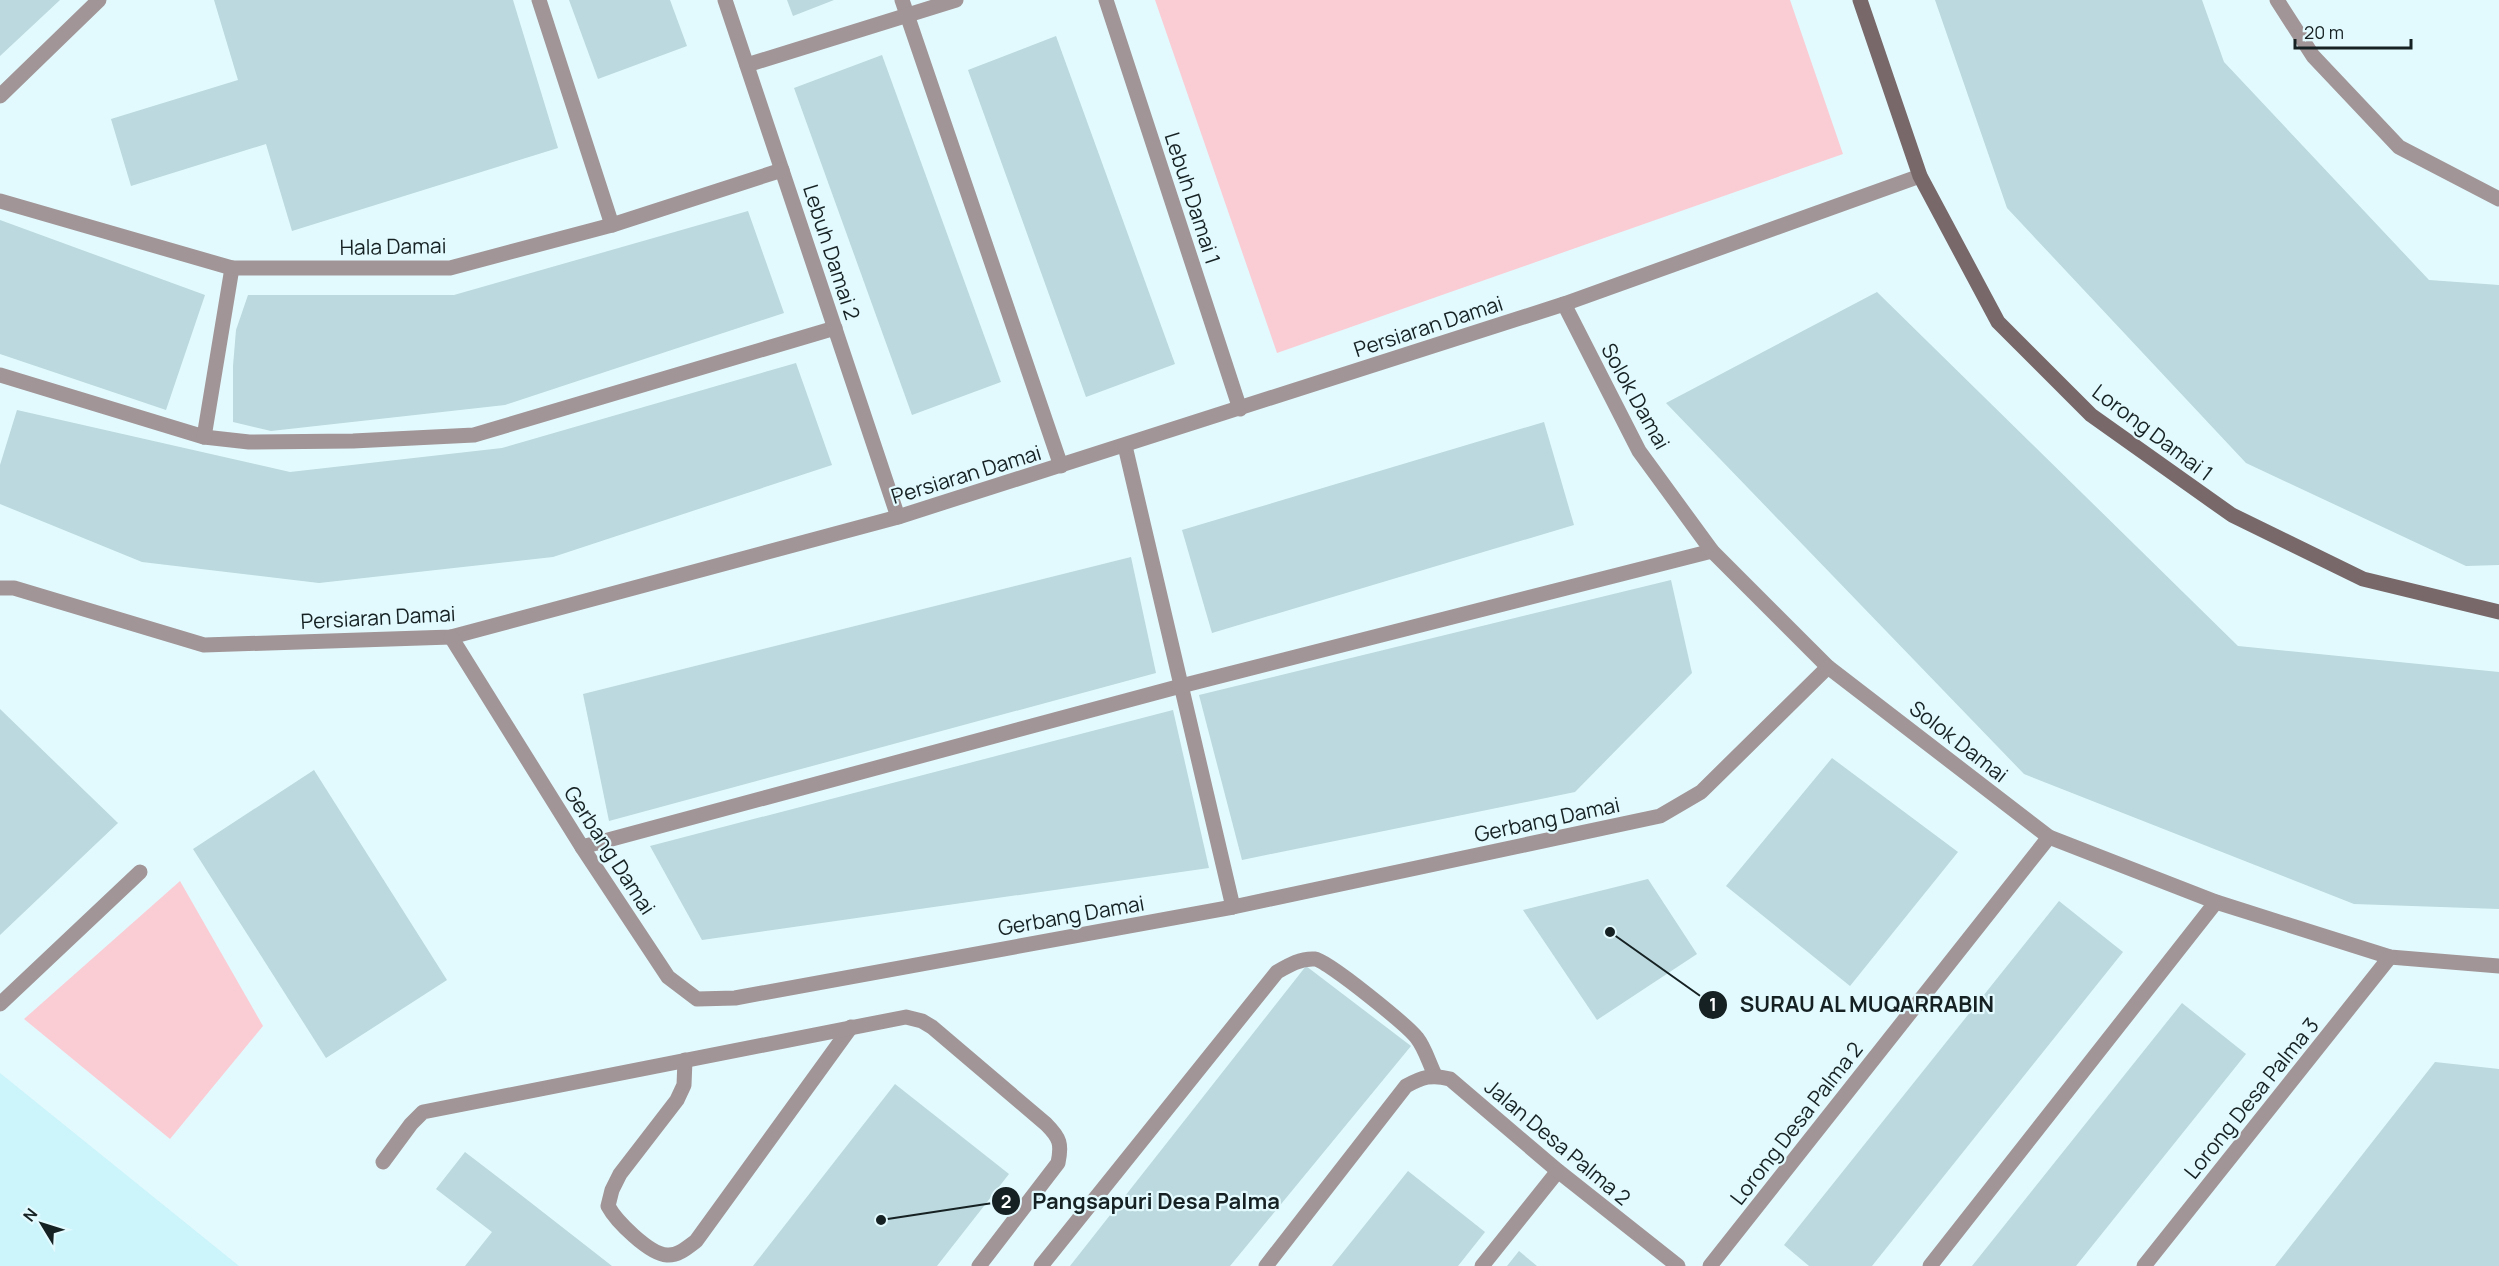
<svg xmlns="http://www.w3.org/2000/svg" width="2499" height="1266" viewBox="0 0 2499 1266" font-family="Manrope,sans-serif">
<rect width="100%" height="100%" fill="#e2fafe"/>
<path fill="#ccf4fb" d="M0,1073L239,1266H0Z"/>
<g fill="#facdd5">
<path d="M1155,0H1790L1843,154L1277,353Z"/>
<path d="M180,881L263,1026L170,1139L24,1019Z"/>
</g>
<g fill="#bbd9de">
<path d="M0,0H60L0,56Z"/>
<path d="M214,0H513L558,148L292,231L266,144L131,186L111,119L238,80Z"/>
<path d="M569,0H670L687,46L598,79Z"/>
<path d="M787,0H834L793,16Z"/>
<path d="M1935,0H2202L2224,62L2429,280L2499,285V565L2466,566L2246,463L2007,208Z"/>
<path d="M1056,36L1175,364L1086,397L968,70Z"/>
<path d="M882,55L1001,382L912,415L794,88Z"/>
<path d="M748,211L784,313L505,405L271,431L233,422V366L236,330L248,295H454Z"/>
<path d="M0,220L205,295L166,410L0,354Z"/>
<path d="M1877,292L2238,646L2499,672V909L2354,904L2024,774L1666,403Z"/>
<path d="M796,363L832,465L553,557L319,583L142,562L0,504V465L17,410L290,472L502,448Z"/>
<path d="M1544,422L1574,525L1212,633L1182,530Z"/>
<path d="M1131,557L1156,673L609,821L583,694Z"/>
<path d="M1671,580L1692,673L1575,792L1242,860L1199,695Z"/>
<path d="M0,709L118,823L0,935Z"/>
<path d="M1173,710L1209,868L702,940L650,846Z"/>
<path d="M1832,758L1958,852L1850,986L1726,886Z"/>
<path d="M314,770L447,980L326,1058L193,849Z"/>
<path d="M1648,879L1697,954L1597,1020L1523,910Z"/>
<path d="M2059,901L2123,952L1872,1266H1809L1784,1245Z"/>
<path d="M1306,966L1411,1046L1230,1266H1070Z"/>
<path d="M2182,1003L2246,1054L2076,1266H1972Z"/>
<path d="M2435,1062L2499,1069V1266H2275Z"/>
<path d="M895,1084L1009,1174L937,1266H753Z"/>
<path d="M465,1152L521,1195L612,1266H465L492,1232L436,1189Z"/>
<path d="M1408,1171L1485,1232L1458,1266H1332Z"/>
<path d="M1519,1251L1537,1266H1507Z"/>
</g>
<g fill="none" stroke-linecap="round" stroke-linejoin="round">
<g stroke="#a19597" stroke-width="15">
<path d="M539,0L612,225"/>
<path d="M902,0L1061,466"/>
<path d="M747,65L956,0"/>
<path d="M0,375L204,437L249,442L353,441L474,435L835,328"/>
<path d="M204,437L232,268"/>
<path d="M1125,446L1233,907"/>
<path d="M582,847L1181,686L1712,551"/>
<path d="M685,1060L684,1085L677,1100L620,1174L612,1190L608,1206C616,1221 649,1254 667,1255C678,1256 688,1247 696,1241L851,1027"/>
<path d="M383,1162L411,1124L423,1112L906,1017L922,1021L932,1027L1046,1124C1060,1138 1062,1144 1058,1163L979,1266"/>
<path d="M1041,1266L1277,972C1289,965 1301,958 1315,959C1327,960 1408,1026 1417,1038C1425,1048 1429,1063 1435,1075"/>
<path d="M1482,1266L1558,1171"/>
<path d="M1930,1266L2216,902"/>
</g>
<g stroke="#a19597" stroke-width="15">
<path d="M725,0L898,517"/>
<path d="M1106,0L1240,409"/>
<path d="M2277,0L2313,56L2399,147L2499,199"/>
<path d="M0,96L99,0"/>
<path d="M0,201L232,268H450L612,225L782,170"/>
<path d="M1564,304L1639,451L1712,551L1828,667L2049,837L2216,902L2390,957L2499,966"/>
<path d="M0,588H14L204,645L451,637L898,517L1564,304L1920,176"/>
<path d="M451,637L582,847L668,977L697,999L735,998L1233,907L1660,816L1701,792L1828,667"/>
<path d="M0,1004L140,872"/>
<path d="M1266,1266L1406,1086C1422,1077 1432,1074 1450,1079L1558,1171L1678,1266"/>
<path d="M1710,1266L2049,837"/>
<path d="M2144,1266L2390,957"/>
</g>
<path stroke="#79686a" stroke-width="15" d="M1860,0L1920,176L1998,322L2091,415L2232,515L2363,579L2499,612"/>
</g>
<g text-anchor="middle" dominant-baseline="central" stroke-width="4.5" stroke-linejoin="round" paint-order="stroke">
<g font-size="21" fill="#162123" stroke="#e2fafe">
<text transform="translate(1193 198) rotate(72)">Lebuh Damai 1</text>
<text transform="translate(393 246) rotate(-1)">Hala Damai</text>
<text transform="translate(832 252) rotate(72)">Lebuh Damai 2</text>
<text transform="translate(1428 326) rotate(-18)">Persiaran Damai</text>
<text transform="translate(1636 396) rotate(61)">Solok Damai</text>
<text transform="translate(2153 432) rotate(37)">Lorong Damai 1</text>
<text transform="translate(966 474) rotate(-17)">Persiaran Damai</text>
<text transform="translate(378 617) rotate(-3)">Persiaran Damai</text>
<text transform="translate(1959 741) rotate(38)">Solok Damai</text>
<text transform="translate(1547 819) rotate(-12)">Gerbang Damai</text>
<text transform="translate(610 850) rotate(57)">Gerbang Damai</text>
<text transform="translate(1071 915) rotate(-10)">Gerbang Damai</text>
<text transform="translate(2251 1098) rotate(-51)">Lorong Desa Palma 3</text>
<text transform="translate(1796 1123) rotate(-52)">Lorong Desa Palma 2</text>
<text transform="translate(1558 1142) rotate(40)">Jalan Desa Palma 2</text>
</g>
</g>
<path fill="none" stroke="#162123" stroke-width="2" d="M1610 932L1713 1005M881 1220L1006 1201"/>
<g fill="#162123" stroke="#e2fafe" stroke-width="2">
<circle cx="1610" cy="932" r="6"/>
<circle cx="881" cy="1220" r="6"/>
<circle cx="1713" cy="1005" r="15"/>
<circle cx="1006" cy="1201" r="15"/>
</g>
<g font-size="18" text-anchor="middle" font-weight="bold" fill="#fff">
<text x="1713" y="1011">1</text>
<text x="1006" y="1208">2</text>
</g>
<g font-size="22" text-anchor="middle" font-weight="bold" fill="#162123" stroke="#e2fafe" stroke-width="4.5" stroke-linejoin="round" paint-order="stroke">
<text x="1867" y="1012">SURAU AL MUQARRABIN</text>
<text x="1156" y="1209">Pangsapuri Desa Palma</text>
</g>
<g transform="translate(42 1224) rotate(308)" stroke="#e2fafe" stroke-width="4.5" paint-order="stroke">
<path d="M0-4.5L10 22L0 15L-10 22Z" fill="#162123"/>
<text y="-9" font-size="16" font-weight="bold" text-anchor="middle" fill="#162123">N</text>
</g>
<path d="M2295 39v9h116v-9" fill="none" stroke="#162123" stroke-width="3"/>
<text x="2304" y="39" font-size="18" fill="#162123" stroke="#e2fafe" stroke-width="4.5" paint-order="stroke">20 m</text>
</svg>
